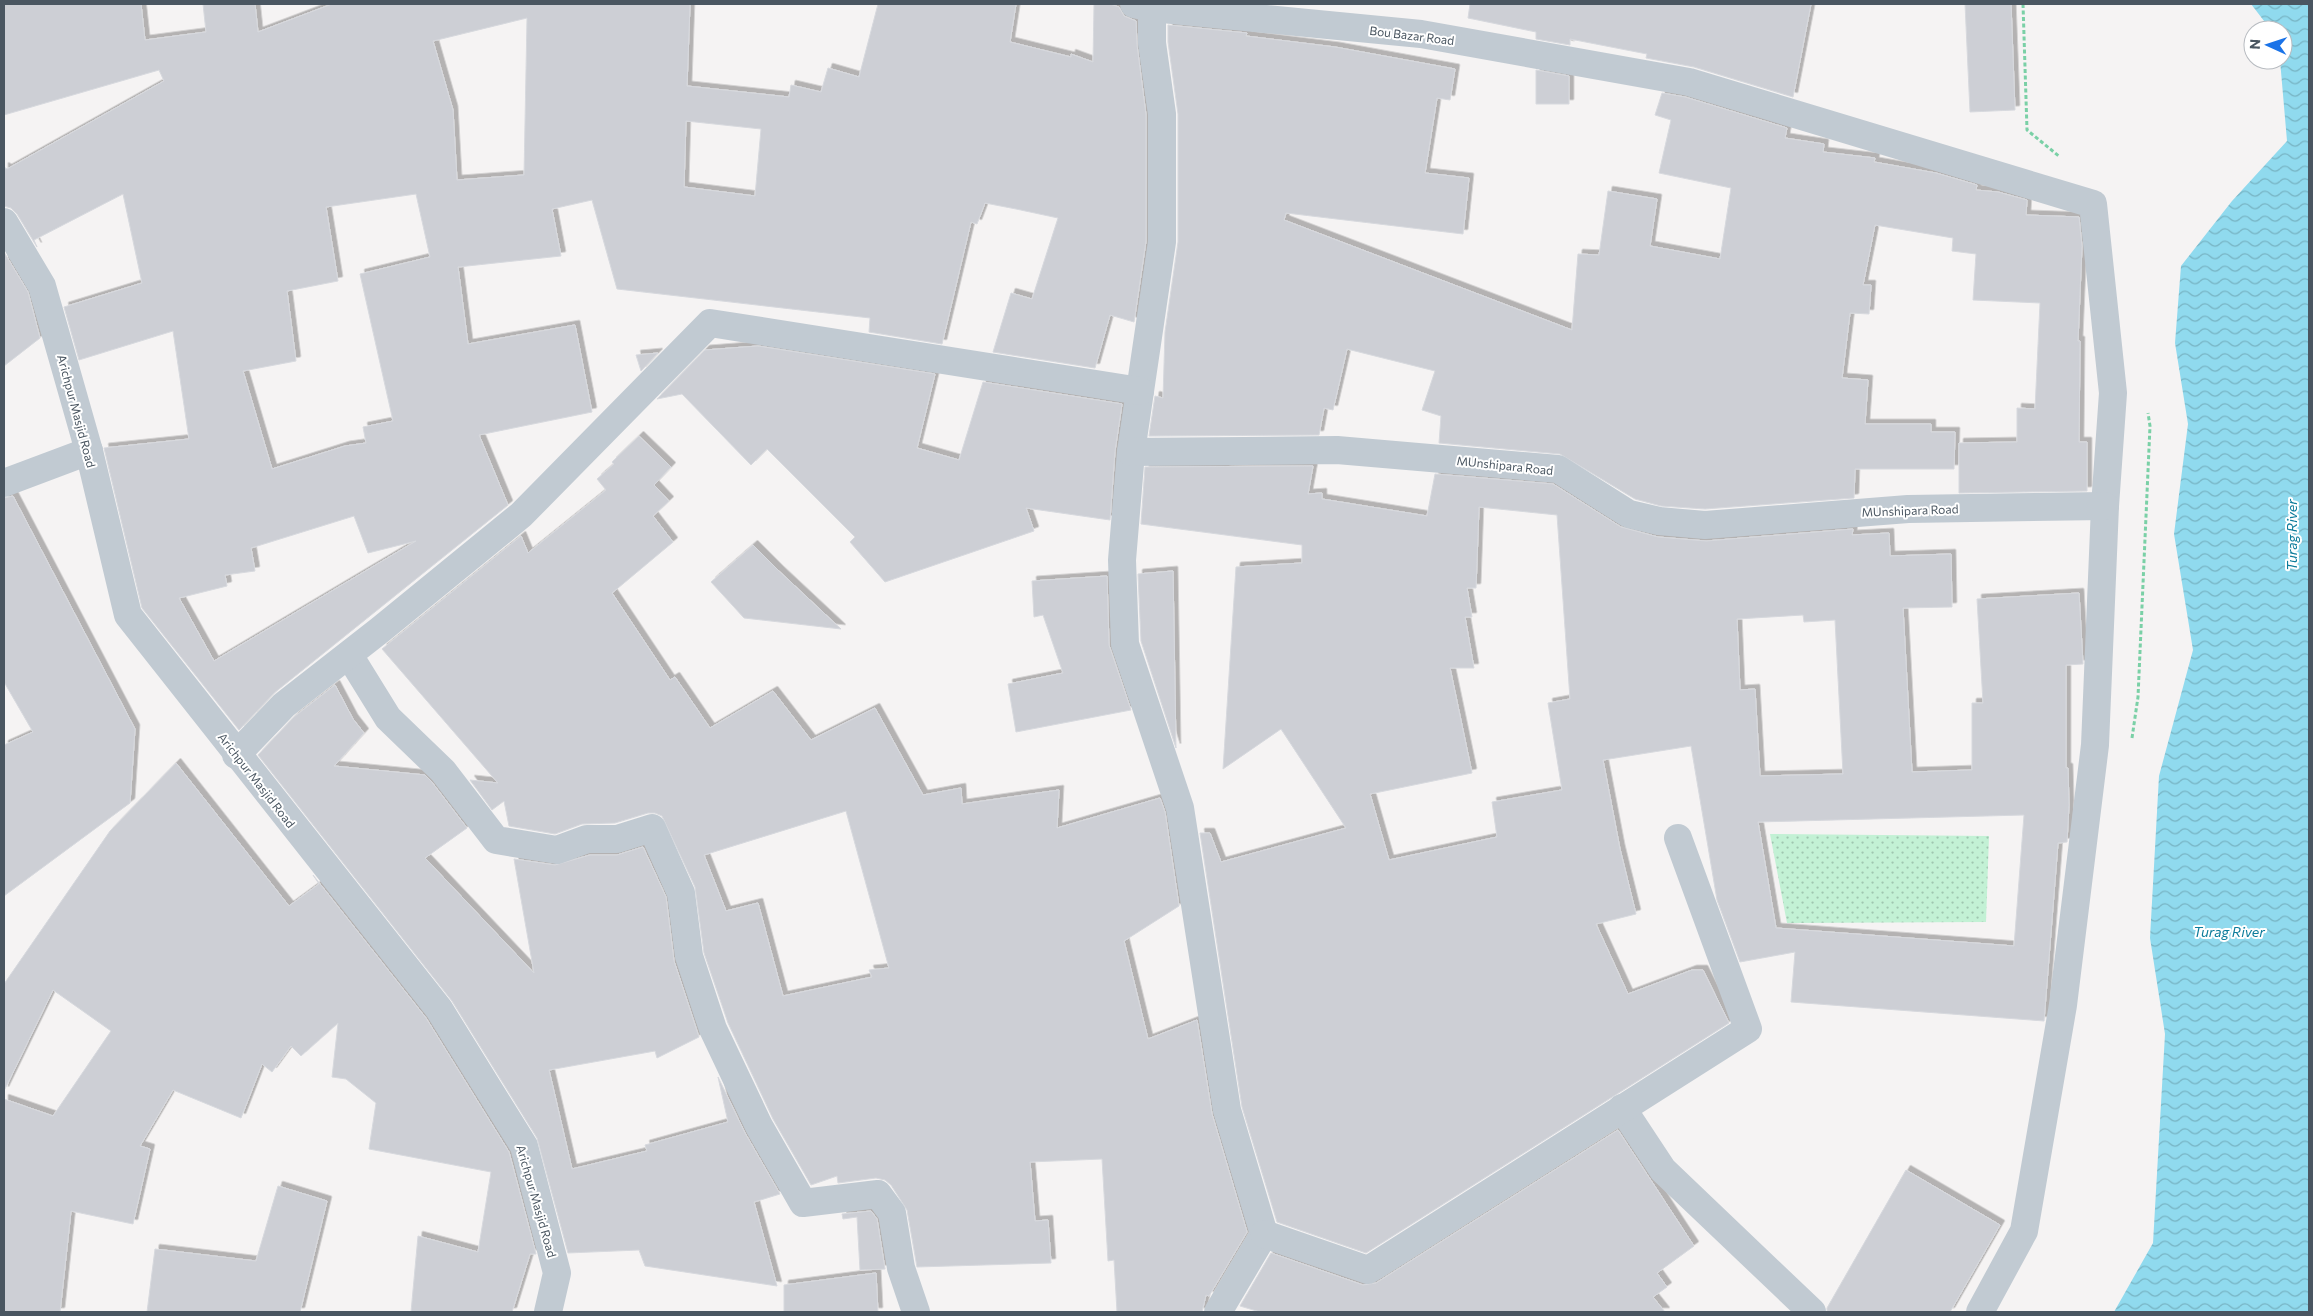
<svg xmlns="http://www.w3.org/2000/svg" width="2313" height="1316" viewBox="0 0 2313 1316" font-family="Commissioner,sans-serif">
<defs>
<pattern id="park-dots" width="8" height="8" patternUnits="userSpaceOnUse" patternTransform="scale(1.25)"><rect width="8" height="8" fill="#c3f1d5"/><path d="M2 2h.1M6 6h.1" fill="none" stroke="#a0c6b0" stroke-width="1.8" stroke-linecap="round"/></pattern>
<pattern id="water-waves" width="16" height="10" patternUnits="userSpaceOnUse" patternTransform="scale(1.25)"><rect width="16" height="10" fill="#90daee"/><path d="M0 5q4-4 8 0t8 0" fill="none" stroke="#78b4c4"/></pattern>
<filter id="shadow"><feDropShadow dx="4.5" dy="-4.5" stdDeviation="0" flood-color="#0004"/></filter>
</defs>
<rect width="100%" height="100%" fill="#f5f3f3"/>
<path fill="url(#park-dots)" d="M1770,834L1989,836L1986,922L1787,923Z"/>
<path fill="url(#water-waves)" d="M2251,4H2309V1312H2114L2153,1243L2165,1034L2150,938L2159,776L2193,650L2174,534L2188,424L2175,343L2181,266L2232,201L2287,141L2280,60H2283V30H2271Z"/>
<g fill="#cdcfd5" stroke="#d7d9de" fill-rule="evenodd" filter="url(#shadow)">
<path d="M4,4H141L145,40L206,32L203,4H255L258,32L332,4H690L687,86L789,97L791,85L821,92L828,68L859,77L878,4H1016L1010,42L1071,57V54L1093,62L1094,4H1110L1119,7L1124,16L1136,21L1137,45L1146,115V241L1134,322L1110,315L1095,368L993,352L1011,293L1032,299L1058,218L1016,209L985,203L977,224L971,222L942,344L869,332L870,318L617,289L592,200L552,209L561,256L458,267L468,344L575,325L592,412L479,435L508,505L274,693L239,730L142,608L104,448L189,439L173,331L79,360L64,307L142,283L123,194L34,240L37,247L17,214L11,208L4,206V167L7,169L164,81L159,70L4,115ZM527,18L524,175L457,180L453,110L433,41ZM686,121L761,129L755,196L684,187ZM416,194L430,257L360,274L393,421L363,427L366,443L345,446L272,469L243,371L296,361L287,291L338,281L326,207ZM354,516L368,553L416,541L214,661L179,598L227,586L225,575L255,571L251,548Z"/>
<path d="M1470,4H1811L1793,97L1694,67L1646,58L1647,54L1570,39V45L1536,39V32L1468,18Z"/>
<path d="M1965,4H2011L2015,110L1970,112Z"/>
<path d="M1168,25L1247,33L1246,36L1335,47L1455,69L1450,100L1437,98L1425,173L1469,178L1463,234L1286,213L1284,220L1572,330L1578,254L1599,255L1608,191L1657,199L1650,246L1720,259L1731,188L1659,173L1671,120L1655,115L1662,93L1685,97L1787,128L1785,138L1824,144L1823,152L1875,158L1874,162L1936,173L1977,185L1976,190L1998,192L2027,200L2026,215L2079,217L2082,246L2078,341H2080L2079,442H2087V491L1959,493V443L2017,442V408L2035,409L2040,303L1973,300L1976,254L1952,251L1953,238L1875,225L1863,285H1871L1869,314L1850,313L1842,378L1868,380L1865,424H1931V432H1955L1954,469H1855L1854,498L1705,509L1661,506L1635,499L1560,454L1439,443L1441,416L1422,410L1435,371L1347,349L1333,410L1324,408L1319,435L1149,436L1155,396L1163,398L1165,332L1178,242V114L1168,42Z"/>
<path d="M1536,70L1569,76V104H1536Z"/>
<path d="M4,252L28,292L40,338L4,366Z"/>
<path d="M758,346L935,374L917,448L959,460L983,382L1122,404L1115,451L1110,520L1026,508L1034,531L885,582L850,542L855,537L767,449L751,465L682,394L657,399L705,350Z"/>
<path d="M658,353L641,371L636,355Z"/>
<path d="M639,436L671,467L654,485L669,501L653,516L673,542L612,593L670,680L675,677L710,728L773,691L811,740L875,708L923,795L961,788L962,804L1059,790L1057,828L1160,798L1165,812L1179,906L1124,941L1148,1039L1197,1020L1212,1114L1247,1232L1209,1296L1206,1295L1202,1312H1117L1114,1260L1108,1261L1102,1159L1030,1162L1035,1221L1048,1220L1051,1263L917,1267L907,1210L891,1185L885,1180L876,1178L838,1183L837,1176L811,1185L773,1119L728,1023L704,953L695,887L662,816L655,813H648L615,823L582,824L555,834L509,826L504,801L492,810L470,780L498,783L382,649L521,536L528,553L606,490L597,479L614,464L612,462ZM846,811L889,968L869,970L872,977L783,996L758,903L726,911L704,855Z"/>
<path d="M1313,466L1308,494L1322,493V499L1427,516L1435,474L1553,484L1621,527L1658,537L1706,541L1853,529L1852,535L1889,533L1890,556L1951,554L1952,607L1903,608L1912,772L1972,770V703H1983L1977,599L2079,593L2083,664L2066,665V768H2068L2069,805L2067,842L2058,843L2044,1021L1791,1002L1795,952L1740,962L1717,900L1691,746L1603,760L1620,849L1636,914L1596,924L1628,994L1692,970H1703L1729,1023L1366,1253L1277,1222L1242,1107L1200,833H1210L1221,862L1346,828L1281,729L1223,769L1236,567L1302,563V545L1141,524L1145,467ZM1479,507L1557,515L1570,699L1548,703L1562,790L1492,802L1497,837L1389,860L1370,794L1472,773L1450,668H1474L1465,617H1472L1467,588H1476ZM1803,615L1804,622L1835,620L1843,774L1760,776L1755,689L1740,690L1737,619ZM2024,815L2014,946L1776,928L1758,822Z"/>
<path d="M13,496L135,729L130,803L4,896V745L33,732L4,682V498Z"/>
<path d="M753,545L779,571L841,629L744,618L711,582Z"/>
<path d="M1173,571L1176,748L1141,641L1138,574Z"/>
<path d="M1107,576L1109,645L1131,710L1016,732L1008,684L1063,673L1043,615L1034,617L1032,581Z"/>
<path d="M335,685L353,719L364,733L334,766L425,775L431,781L467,828L425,858L534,973L514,859L555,865L590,855H617L643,847L666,897L674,961L699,1037L657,1058L655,1051L549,1070L572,1169L647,1151L645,1145L728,1122L718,1077L745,1133L780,1194L754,1202L777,1286L645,1266L639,1250L568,1253L537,1138L452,1001L258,755L294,717Z"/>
<path d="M176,763L289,906L319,884L313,875L426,1018L509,1152L536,1254H530L512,1312H411L418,1236L478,1252L491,1172L369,1149L376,1103L346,1079L332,1077L338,1023L301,1056L291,1046L272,1072L262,1064L241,1118L173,1090L140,1146L150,1149L133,1224L71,1211L60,1312H4V1099L53,1116L111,1031L53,990L4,1091V984L110,831Z"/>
<path d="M1618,1130L1694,1246L1657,1273L1667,1287L1653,1297L1665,1312H1260L1240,1306L1271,1253L1363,1285L1376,1283Z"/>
<path d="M1906,1170L2000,1225L1950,1312H1827V1308Z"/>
<path d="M278,1186L327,1201L300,1312H147L155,1249L256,1261Z"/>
<path d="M871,1211L877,1219L885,1269L860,1270L857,1217L843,1219L842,1214Z"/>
<path d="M876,1273L878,1312H784V1285Z"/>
</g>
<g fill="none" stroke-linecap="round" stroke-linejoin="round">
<g stroke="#7ad0a6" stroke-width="3" stroke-dasharray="4 2.5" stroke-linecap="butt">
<path d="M2023,4L2027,130L2060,157"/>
<path d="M2132,738L2138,697L2150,426L2148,413"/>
</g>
<g stroke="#c1cad2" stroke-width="28">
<path d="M1134,4L1152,8L1421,34L1689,82L2093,204L2113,393L2105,506L2095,745L2063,1005L2024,1231L1980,1312"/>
<path d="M1152,8V43L1162,114V242L1131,452L1122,560L1125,644L1180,808L1227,1110L1264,1234L1218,1312"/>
<path d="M4,222L42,286L89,451L128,615L439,1009L524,1146L557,1273L548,1312"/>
<path d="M1131,452L1337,450L1558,469L1629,514L1659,521L1705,525L1908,509L2105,506"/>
<path d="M4,483L89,451"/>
<path d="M349,655L388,718L443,771L496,840L557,850L587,839H617L652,828L681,893L689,956L713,1029L759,1126L803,1203L878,1194L892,1213L901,1268L916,1312"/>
<path d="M236,755L284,705L380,630L521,515L710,323L1140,391"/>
<path d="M1622,1108L1663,1170L1812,1312"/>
<path d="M1264,1234L1368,1270L1748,1029L1678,838"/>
</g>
</g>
<g text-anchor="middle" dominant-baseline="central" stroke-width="4" stroke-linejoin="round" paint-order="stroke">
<g font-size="12" fill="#4a5661" stroke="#fff">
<text transform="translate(1412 35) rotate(7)">Bou Bazar Road</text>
<text transform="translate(77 411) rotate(75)">Arichpur Masjid Road</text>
<text transform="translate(1505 465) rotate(6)">MUnshipara Road</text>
<text transform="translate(1910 510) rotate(-2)">MUnshipara Road</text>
<text transform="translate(257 780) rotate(52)">Arichpur Masjid Road</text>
<text transform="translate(537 1201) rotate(74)">Arichpur Masjid Road</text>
</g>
<g font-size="14" font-style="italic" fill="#0c7c9b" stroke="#fff">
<text transform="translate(2291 535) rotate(-90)">Turag River</text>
<text x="2229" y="931">Turag River</text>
</g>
</g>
<rect width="2313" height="1316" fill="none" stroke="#4a5661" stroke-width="10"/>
<g transform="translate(2268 45) rotate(273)"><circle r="24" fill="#ffffff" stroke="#b7bbc0"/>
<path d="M0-4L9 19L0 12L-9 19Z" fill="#1a73e8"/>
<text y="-8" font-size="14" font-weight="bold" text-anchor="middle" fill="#4a5661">N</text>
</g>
</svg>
